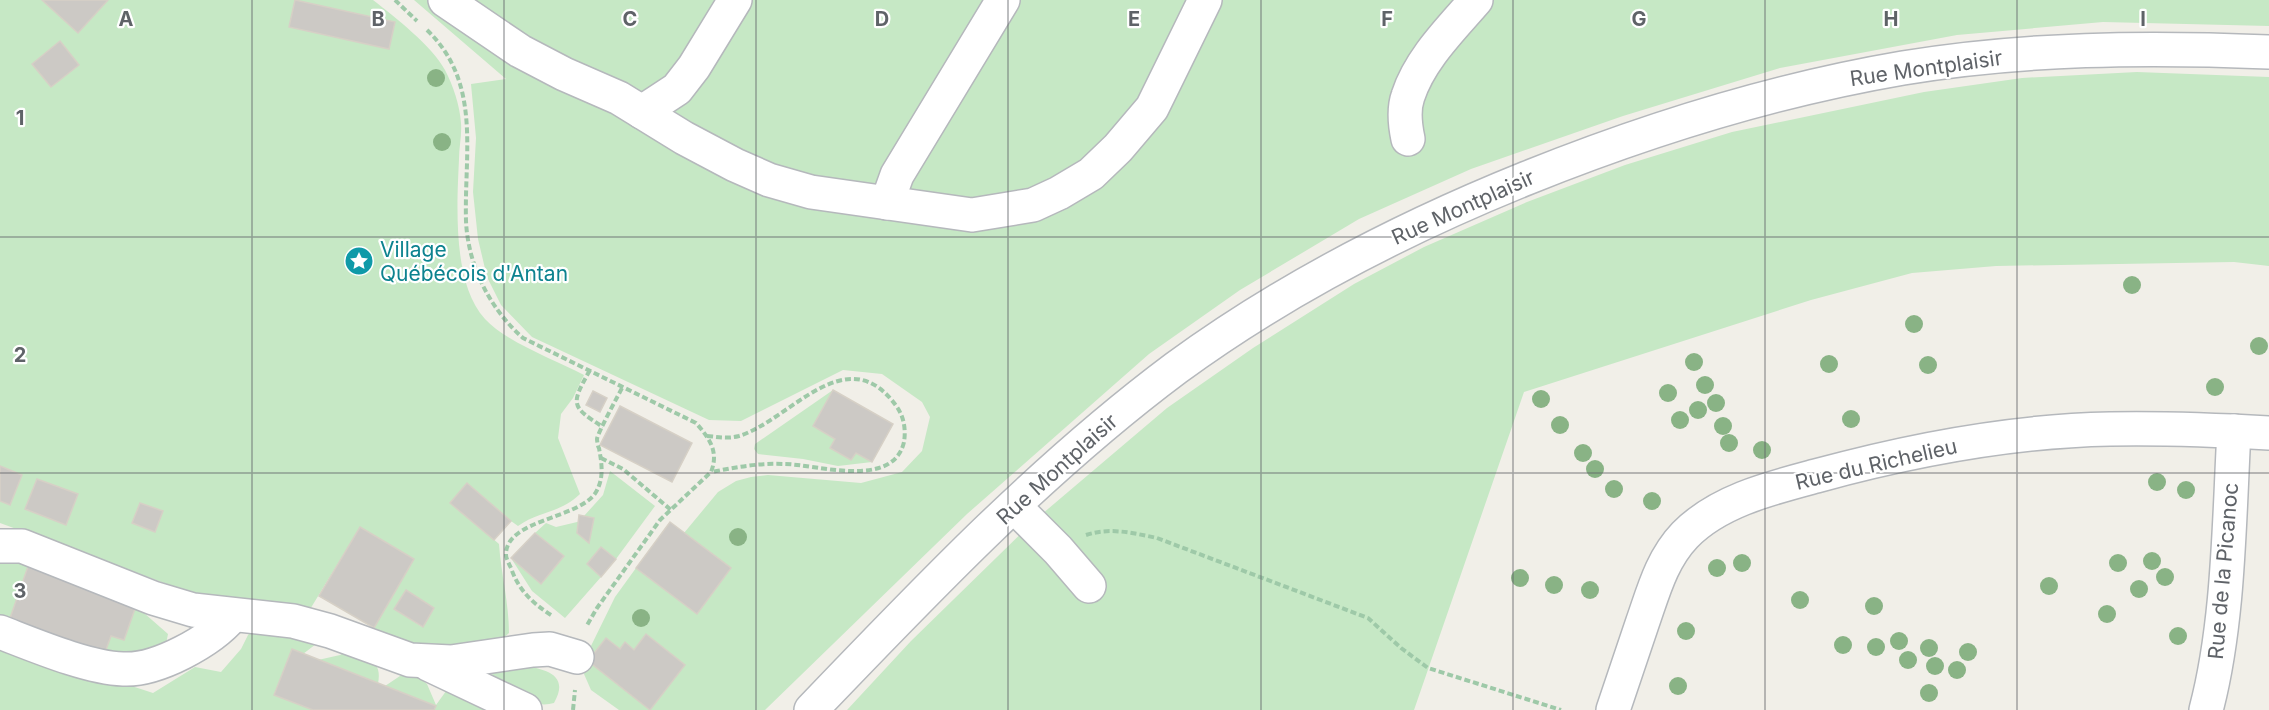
<svg xmlns="http://www.w3.org/2000/svg" width="2269" height="710" viewBox="0 0 2269 710" font-family="Inter,sans-serif">
<rect width="100%" height="100%" fill="#f1efe8"/>
<g fill="#c6e8c5" fill-rule="evenodd">
<path d="M0,0H373C395,17 432,46 445,70C453,85 460,106 461,123C462,135 459,147 459,159C457,205 452,283 485,319C506,342 555,360 584,375L573,398L561,414L558,438L580,494C559,514 541,510 518,526L511,521L451,502L499,544C501,574 509,603 509,633L500,641L471,648L411,646L374,628L414,559L360,527L309,611L189,592L0,523V501L10,505L22,475L0,466ZM395,23L389,49L289,27ZM37,479L78,494L66,525L25,509ZM406,590L434,609L422,627L394,609Z"/>
<path d="M414,0H2269V26L2103,22L1957,35L1780,68L1623,116L1471,169L1359,219L1240,290L1149,354L967,514L765,710H619L591,690L584,674L589,650L615,597L636,568L697,614L731,568L684,533L718,492L736,481L751,477L768,475L861,483L902,472L922,451L930,417L922,402L882,374L843,370L741,421L709,420L532,337L501,305L487,277L478,239L473,192L476,138L471,84L506,79Z"/>
<path d="M2137,72L2269,77V266L2234,262L1996,266L1912,273L1811,300L1524,392L1414,710H847L911,641L1035,520L1167,408L1253,348L1354,284L1424,247L1527,202L1625,165L1732,132L1924,92L2022,78Z"/>
<path d="M833,390L813,426L835,439L830,448L851,460L856,453L872,462L838,466L803,459L758,454L754,449L755,444Z"/>
<path d="M610,471L655,506L616,559L601,547L587,564L601,577L565,618L532,591L511,558L541,584L564,556L535,533L546,523L556,527L594,518L584,516L603,495Z"/>
<path d="M0,555H32L8,624L0,618Z"/>
<path d="M136,606L168,634L166,644L154,651L103,658L111,636L124,640Z"/>
<path d="M257,626L316,644L303,654L292,649L274,694L313,710H0V643L153,693L195,667L221,672L241,649L248,635Z"/>
<path d="M350,649C367,659 383,660 378,684L318,660L340,655Z"/>
<path d="M520,665C543,669 571,673 554,703C531,710 508,690 491,677L494,671Z"/>
<path d="M416,675L427,684L436,705L449,687L505,710H434L436,706L385,686L400,676Z"/>
</g>
<g fill="#ccc9c5" stroke="#d6d0c6" stroke-width="1.5">
<path d="M42,0H108L78,33Z"/>
<path d="M295,0L395,22L389,49L289,27Z"/>
<path d="M60,41L79,65L51,87L32,64Z"/>
<path d="M833,390L893,424L872,462L856,453L851,460L830,448L835,439L813,426Z"/>
<path d="M593,391L607,398L600,412L586,405Z"/>
<path d="M620,406L692,443L672,482L600,445Z"/>
<path d="M0,466L22,475L10,505L0,501Z"/>
<path d="M37,479L78,494L66,525L25,509Z"/>
<path d="M467,483L511,521L494,540L450,503Z"/>
<path d="M140,503L163,511L155,532L132,523Z"/>
<path d="M579,515L594,518L589,543L577,533Z"/>
<path d="M670,522L731,568L697,614L636,568Z"/>
<path d="M360,527L414,559L374,628L319,596Z"/>
<path d="M535,533L564,556L541,584L511,558Z"/>
<path d="M601,547L616,559L601,577L587,564Z"/>
<path d="M32,555L136,606L124,640L111,636L103,658L8,624Z"/>
<path d="M406,590L434,608L423,627L394,609Z"/>
<path d="M646,634L685,665L650,710L588,661L606,638L620,649L625,642L634,650Z"/>
<path d="M292,649L436,706L434,710H313L274,695Z"/>
</g>
<g fill="none" stroke-linecap="round" stroke-linejoin="round">
<g stroke="#b5b8bc" stroke-width="36">
<g id="minor">
<path d="M445,0L520,51L564,74L619,98L684,138L735,165L769,180L811,192L972,215L1033,205L1059,193L1091,174L1118,148L1152,108L1205,0"/>
<path d="M642,112L677,89L694,67L735,0"/>
<path d="M1408,139C1405,125 1403,110 1408,96C1420,59 1451,29 1476,0"/>
<path d="M887,203L897,175L1003,0"/>
<path d="M1014,506L1058,550L1089,586"/>
<path d="M0,546H22L153,598L193,610L293,621L330,631L410,660L451,662L533,650L550,649L577,657"/>
<path d="M0,632C34,645 88,668 123,669C157,671 211,641 232,616"/>
<path d="M428,664L525,710"/>
<path d="M811,710C926,590 1042,468 1176,368C1284,289 1403,228 1527,178C1649,129 1774,90 1903,68C2024,48 2146,47 2269,52"/>
<path d="M1613,710C1623,681 1632,653 1642,624C1653,593 1661,560 1685,535C1718,501 1771,488 1816,476C1911,450 2012,431 2110,429C2163,428 2216,430 2269,433"/>
<path d="M2206,710C2229,623 2229,521 2234,431"/>
</g>
</g>
<g stroke="#9ec9a8" stroke-width="4" stroke-dasharray="6 3" stroke-linecap="butt">
<path d="M395,0L417,21"/>
<path d="M427,30C482,83 464,153 466,221C468,266 490,309 523,338L696,423C710,439 719,452 711,472L660,520L597,608L586,627"/>
<path d="M590,370C571,404 570,406 603,427"/>
<path d="M707,436C718,437 728,439 739,436C791,420 847,336 897,407C904,417 906,430 904,442C893,490 815,464 784,464C759,463 736,467 712,472"/>
<path d="M601,458L623,469L671,510"/>
<path d="M1086,535C1110,527 1133,533 1157,538L1368,618L1401,648L1428,668L1561,710"/>
<path d="M551,615C532,603 518,589 511,568C509,564 506,558 506,555C505,519 580,519 596,492C604,478 602,465 599,448C598,448 597,440 597,439C598,432 618,396 623,386"/>
<path d="M573,710L575,690"/>
</g>
<use href="#minor" stroke="#fff" stroke-width="33"/>
</g>
<g fill="#89b385">
<circle cx="436" cy="78" r="9"/>
<circle cx="442" cy="142" r="9"/>
<circle cx="2132" cy="285" r="9"/>
<circle cx="1914" cy="324" r="9"/>
<circle cx="2259" cy="346" r="9"/>
<circle cx="1694" cy="362" r="9"/>
<circle cx="1829" cy="364" r="9"/>
<circle cx="1928" cy="365" r="9"/>
<circle cx="1705" cy="385" r="9"/>
<circle cx="2215" cy="387" r="9"/>
<circle cx="1668" cy="393" r="9"/>
<circle cx="1541" cy="399" r="9"/>
<circle cx="1716" cy="403" r="9"/>
<circle cx="1698" cy="410" r="9"/>
<circle cx="1851" cy="419" r="9"/>
<circle cx="1680" cy="420" r="9"/>
<circle cx="1560" cy="425" r="9"/>
<circle cx="1723" cy="426" r="9"/>
<circle cx="1729" cy="443" r="9"/>
<circle cx="1762" cy="450" r="9"/>
<circle cx="1583" cy="453" r="9"/>
<circle cx="1595" cy="469" r="9"/>
<circle cx="2157" cy="482" r="9"/>
<circle cx="1614" cy="489" r="9"/>
<circle cx="2186" cy="490" r="9"/>
<circle cx="1652" cy="501" r="9"/>
<circle cx="738" cy="537" r="9"/>
<circle cx="2152" cy="561" r="9"/>
<circle cx="1742" cy="563" r="9"/>
<circle cx="2118" cy="563" r="9"/>
<circle cx="1717" cy="568" r="9"/>
<circle cx="2165" cy="577" r="9"/>
<circle cx="1520" cy="578" r="9"/>
<circle cx="1554" cy="585" r="9"/>
<circle cx="2049" cy="586" r="9"/>
<circle cx="2139" cy="589" r="9"/>
<circle cx="1590" cy="590" r="9"/>
<circle cx="1800" cy="600" r="9"/>
<circle cx="1874" cy="606" r="9"/>
<circle cx="2107" cy="614" r="9"/>
<circle cx="641" cy="618" r="9"/>
<circle cx="1686" cy="631" r="9"/>
<circle cx="2178" cy="636" r="9"/>
<circle cx="1899" cy="641" r="9"/>
<circle cx="1843" cy="645" r="9"/>
<circle cx="1876" cy="647" r="9"/>
<circle cx="1929" cy="648" r="9"/>
<circle cx="1968" cy="652" r="9"/>
<circle cx="1908" cy="660" r="9"/>
<circle cx="1935" cy="666" r="9"/>
<circle cx="1957" cy="670" r="9"/>
<circle cx="1678" cy="686" r="9"/>
<circle cx="1929" cy="693" r="9"/>
</g>
<path fill="none" stroke="#5f6368" stroke-width="1.5" stroke-opacity="0.55" d="M252,0V710M504,0V710M756,0V710M1008,0V710M1261,0V710M1513,0V710M1765,0V710M2017,0V710M0,237H2269M0,473H2269"/>
<defs>
<g id="sight-disc" transform="scale(1.5)"><circle r="9.5" fill="#0f9aa8" stroke="#fff"/><path d="M0-6L1.8-2.2L6-1.7L2.9 1.2L3.7 5.4L0 3.3L-3.7 5.4L-2.9 1.2L-6-1.7L-1.8-2.2Z" fill="#fff"/></g>
</defs>
<g fill-rule="evenodd">
<use href="#sight-disc" x="359" y="261"/>
</g>
<g text-anchor="middle" dominant-baseline="central" stroke-width="4.5" stroke-linejoin="round" paint-order="stroke">
<g font-size="21" fill="#5f6368" stroke="#fff">
<text transform="translate(1926 68) rotate(-8)">Rue Montplaisir</text>
<text transform="translate(1463 207) rotate(-24)">Rue Montplaisir</text>
<text transform="translate(1876 464) rotate(-13)">Rue du Richelieu</text>
<text transform="translate(1057 469) rotate(-42)">Rue Montplaisir</text>
<text transform="translate(2223 571) rotate(-85)">Rue de la Picanoc</text>
</g>
<g font-size="21" fill="#0d838f" stroke="#fff" text-anchor="start">
<text x="380" y="249">Village<tspan x="380" dy="24">Québécois d'Antan</tspan></text>
</g>
</g>
<g font-size="20" text-anchor="middle" font-weight="bold" fill="#5f6368" stroke="#fff" stroke-width="4.5" stroke-linejoin="round" paint-order="stroke">
<text x="126" y="26">A</text>
<text x="378" y="26">B</text>
<text x="630" y="26">C</text>
<text x="882" y="26">D</text>
<text x="1134" y="26">E</text>
<text x="1387" y="26">F</text>
<text x="1639" y="26">G</text>
<text x="1891" y="26">H</text>
<text x="2143" y="26">I</text>
<text x="20" y="125">1</text>
<text x="20" y="362">2</text>
<text x="20" y="598">3</text>
</g>
</svg>
